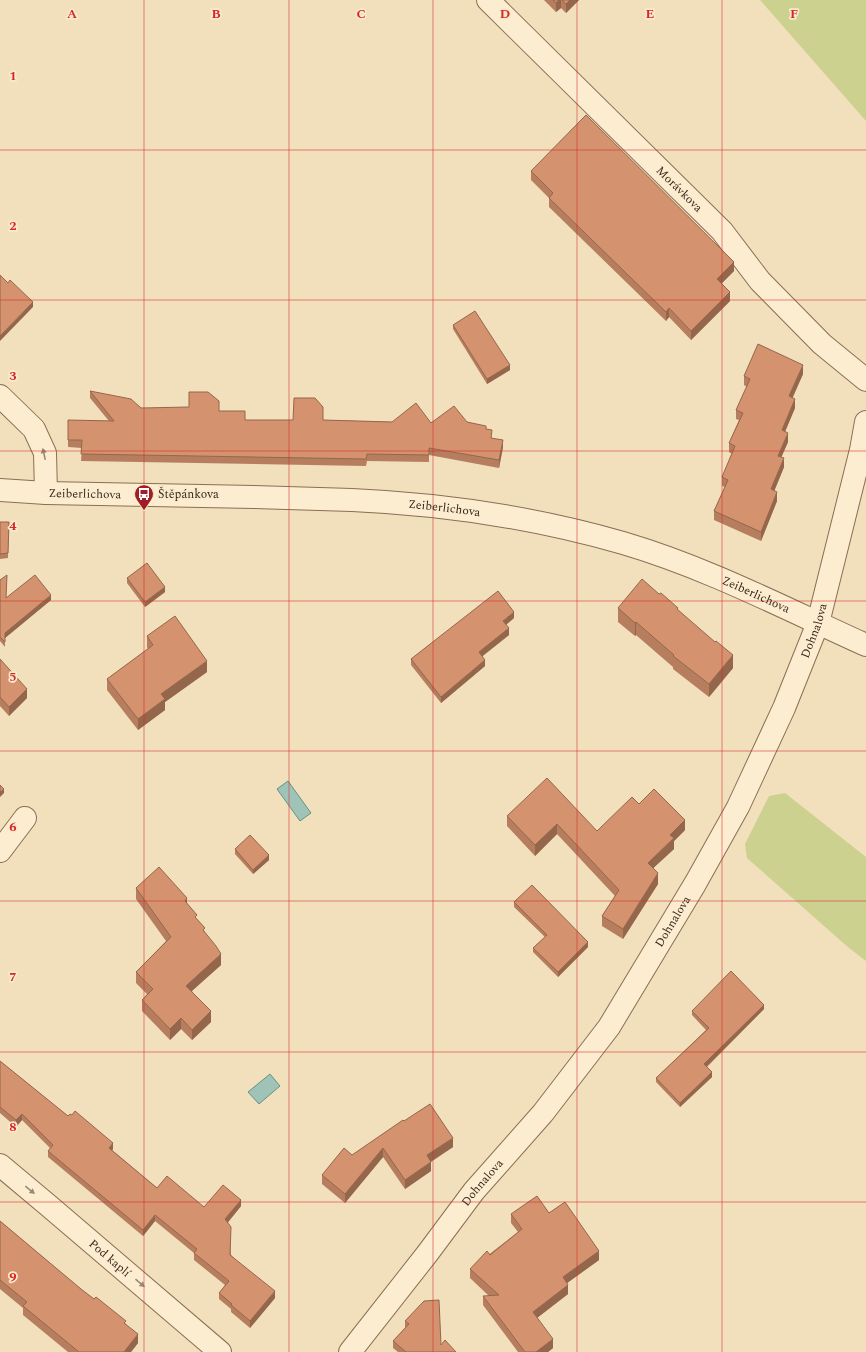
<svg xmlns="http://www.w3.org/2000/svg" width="866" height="1352" viewBox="0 0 866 1352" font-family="Spectral,serif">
<rect width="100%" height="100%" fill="#f2dfbc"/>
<g fill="#cdd18f">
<path d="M760,0H866V121Z"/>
<path d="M785,793L866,857V961L849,948L747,858L745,844L769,796Z"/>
</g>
<g fill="#a0c3b7" stroke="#679184">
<path d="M288,781L311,813L300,821L277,789Z"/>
<path d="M270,1074L280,1086L259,1104L248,1092Z"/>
</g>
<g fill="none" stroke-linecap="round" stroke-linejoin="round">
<g stroke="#8b6e54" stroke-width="24">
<g id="minor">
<path id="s1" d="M488,0L722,231L760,281L822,344L866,380"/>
<path d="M0,396L34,429L45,453L46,493"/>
<path d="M0,851L25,818"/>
<path id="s2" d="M0,1165L49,1206L220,1352"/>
<path id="s3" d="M350,1352L427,1254L474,1191L543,1113L609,1027L695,884L738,807L784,708L818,623L861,450L866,422"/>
</g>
</g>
<g stroke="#8b6e54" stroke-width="24">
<g id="tertiary">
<path id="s4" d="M0,490L46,493C115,494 185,496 254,497C286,498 319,499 352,500C443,504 536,518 623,543C708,568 786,609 866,645"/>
</g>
</g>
<use href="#minor" stroke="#fcedd0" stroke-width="22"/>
<use href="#tertiary" stroke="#fcedd0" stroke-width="22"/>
</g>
<g fill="#b67e5f">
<path d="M544,0H579L566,13L561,8L556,12Z"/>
<path d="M531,171L734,271L721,284L730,301L691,340L669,317L666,321L549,207V198L531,180Z"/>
<path d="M453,325L510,370L487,384L453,329Z"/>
<path d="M803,374L792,398L795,408L785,431L788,442L781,457L784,467L774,491L777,501L761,541L714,520V511L725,487L722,486V477L732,454L729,452V443L739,420L736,419V410L747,387L744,385V376Z"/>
<path d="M90,391L141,408L219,411L245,420H323L431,423L467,422L486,429L492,438L503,447L499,468L429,455V462L367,461L366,466L81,461L82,448L68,447V420L109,421L90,398Z"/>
<path d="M0,522H9L8,558L0,559Z"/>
<path d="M127,578L165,592L145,607L127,583Z"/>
<path d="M0,580L6,598L51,600L5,638V647L0,641Z"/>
<path d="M618,608L678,610L733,668L709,697L673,669V667L636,635L635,636L618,622Z"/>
<path d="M514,618L506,625L509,635L482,656L485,666L441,703L411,665V659Z"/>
<path d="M147,636L207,672L165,702V710L138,730L107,690V679L148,649L147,647Z"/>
<path d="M0,659L27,698L9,716L0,706Z"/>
<path d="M639,804L685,830L674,841V849L653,868L658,884L623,939L602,926V916L615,896L557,834L535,856L507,826V816L597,831Z"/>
<path d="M235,849L269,860L253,874L235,854Z"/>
<path d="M136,888L187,904L205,932L221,965L192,991L211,1022L192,1040L181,1029L170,1040L142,1011V1000L147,994L136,983V972L166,941L136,899Z"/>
<path d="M514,902L588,947L558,977L533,952V948L545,937L514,907Z"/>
<path d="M764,1009L707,1067L712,1077L680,1107L656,1082V1078L706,1030L692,1015V1011Z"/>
<path d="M0,1061L68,1116L113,1149L112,1150L157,1188L204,1207L241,1206L228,1222L231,1255L275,1298L250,1328L231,1312V1309L219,1299V1293L225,1285L194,1260V1253L155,1221L143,1236L48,1157V1151L50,1148L22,1120L16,1127L0,1113Z"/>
<path d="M404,1121L453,1147L431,1162V1171L405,1189L383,1157L345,1203L322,1184V1175Z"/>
<path d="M549,1213L599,1260L567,1283L568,1294L537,1318L553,1348L548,1352H518L483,1305V1296H489L470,1278V1269L518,1232L511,1223V1214Z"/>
<path d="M0,1221L81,1289L126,1324L138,1343L131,1352H68L23,1315V1308L0,1289Z"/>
<path d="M405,1321L441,1345L456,1352H398L393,1348V1341L405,1328Z"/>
</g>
<g fill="#94674d">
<path d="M559,0H561V8L556,12V3Z"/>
<path d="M570,0H579L566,13V4Z"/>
<path d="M734,262V271L717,288V279Z"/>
<path d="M730,292V301L691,340V331Z"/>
<path d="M33,302V307L0,341V336Z"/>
<path d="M669,308V317L666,321V312Z"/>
<path d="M510,365V370L487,384V379Z"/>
<path d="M803,365V374L789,406V396Z"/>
<path d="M795,399V408L782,439V430Z"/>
<path d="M788,433V442L778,465V456Z"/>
<path d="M503,440V447L499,468V460Z"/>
<path d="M784,458V467L771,499V489Z"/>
<path d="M777,492V501L761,541V532Z"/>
<path d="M165,587V592L145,607V602Z"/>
<path d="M51,595V600L5,638V647V633Z"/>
<path d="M514,612V618L503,627V621Z"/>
<path d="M636,622V635L635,636V623Z"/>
<path d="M509,628V635L479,659V652Z"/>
<path d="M733,655V668L709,697V684Z"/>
<path d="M485,660V666L441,703V697Z"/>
<path d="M207,661V672L165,702V710L138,730V719L161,694Z"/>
<path d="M27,689V698L9,716V707Z"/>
<path d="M4,789V793L0,797V792Z"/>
<path d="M685,820V830L674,841V849L648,873V863L670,835Z"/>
<path d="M557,824V834L535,856V845Z"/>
<path d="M269,855V860L253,874V870Z"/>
<path d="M658,873V884L623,939V929Z"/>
<path d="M187,898V909L185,901Z"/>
<path d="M588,942V947L558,977V972Z"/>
<path d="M221,954V965L186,996V986Z"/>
<path d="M764,1005V1009L704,1069V1064Z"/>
<path d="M211,1011V1022L192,1040V1030Z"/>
<path d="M181,1018V1029L170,1040V1029Z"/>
<path d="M712,1072V1077L680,1107V1103Z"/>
<path d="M22,1114V1120L16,1127V1120Z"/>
<path d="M453,1138V1147L427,1164V1155Z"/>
<path d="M113,1143V1149L109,1154V1148Z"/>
<path d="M383,1148V1157L345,1203V1194Z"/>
<path d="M431,1162V1171L405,1189V1180Z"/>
<path d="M241,1200V1206L225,1226V1219Z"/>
<path d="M155,1215V1221L143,1236V1230Z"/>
<path d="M599,1251V1260L563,1286V1277Z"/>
<path d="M568,1285V1294L533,1321V1312Z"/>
<path d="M275,1291V1298L250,1328V1321Z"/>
<path d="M138,1334V1343L131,1352H124Z"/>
<path d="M553,1339V1348L548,1352H536Z"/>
</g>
<g fill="#d4936e" stroke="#94674d">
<path d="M553,0H559L556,3Z"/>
<path d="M562,0H570L566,4Z"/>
<path d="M586,115L734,262L717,279L730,292L691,331L669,308L666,312L549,198L553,193L531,171Z"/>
<path d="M0,275L8,283L10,280L33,302L0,336Z"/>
<path d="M475,311L510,365L487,379L453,325Z"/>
<path d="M758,344L803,365L789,396L795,399L782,430L788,433L778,456L784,458L771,489L777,492L761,532L714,511L728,480L722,477L735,446L729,443L743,413L736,410L750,379L744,376Z"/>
<path d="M90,391L131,399L141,408L189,407V392H208L219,401V411H245V420H293L294,398H315L323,407V420L392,422L416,403L431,423L454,406L467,422L486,426V429L492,430L491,438L503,440L499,460L429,448V455L367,454L366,459L81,454L82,440H68V420L114,421Z"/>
<path d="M0,522H9L8,553L0,554Z"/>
<path d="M147,563L165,587L145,602L127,578Z"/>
<path d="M7,575L6,598L35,575L51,595L5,633V642L0,637V580Z"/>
<path d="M642,579L659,594L661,593L678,608L677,609L715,642L716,641L733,655L709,684L673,656L674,655L636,622L635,623L618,608Z"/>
<path d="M498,591L514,612L503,621L509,628L479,652L485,660L441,697L411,659Z"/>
<path d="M175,616L207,661L161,694L165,699L138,719L107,679L153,645L147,636Z"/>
<path d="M0,659L27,689L9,707L0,697Z"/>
<path d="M547,778L597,831L632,797L639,804L654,789L685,820L670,835L674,838L648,863L658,873L623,929L602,916L619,890L557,824L535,845L507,816Z"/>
<path d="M0,785L4,789L0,792Z"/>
<path d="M250,835L269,855L253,870L235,849Z"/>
<path d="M159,867L187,898L185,901L197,915L195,917L205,928L203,930L216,946L221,954L186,986L211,1011L192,1030L181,1018L170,1029L142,1000L153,989L136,972L171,937L136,888Z"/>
<path d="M532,885L588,942L558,972L533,948L547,935L514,902Z"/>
<path d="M731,971L764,1005L704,1064L712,1072L680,1103L656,1078L709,1028L692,1011Z"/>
<path d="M0,1061L68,1116L70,1114L72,1115L75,1111L113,1143L109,1148L157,1188L167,1176L204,1207L223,1185L241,1200L225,1219L231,1227L230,1255L275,1291L250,1321L231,1305L232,1304L219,1293L229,1281L194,1253L197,1249L155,1215L143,1230L48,1151L53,1145L22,1114L16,1120L0,1107Z"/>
<path d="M430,1104L453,1138L427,1155L431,1162L405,1180L383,1148L345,1194L322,1175L344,1148L352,1155L403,1120L404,1121Z"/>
<path d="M537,1196L549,1213L565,1202L599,1251L563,1277L568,1285L533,1312L553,1339L536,1352H525L483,1296L499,1295L470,1269L487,1251L490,1255L522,1229L511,1214Z"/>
<path d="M0,1221L81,1289L94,1299L96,1297L126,1321L124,1323L138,1334L124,1352H79L23,1306L27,1302L0,1280Z"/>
<path d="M439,1300L441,1345L445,1340L456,1352H406L393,1341L409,1324L405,1321L424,1301Z"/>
</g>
<defs><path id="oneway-solid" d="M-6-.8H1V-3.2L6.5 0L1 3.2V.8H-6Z"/></defs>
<g fill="#9a8a75">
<use href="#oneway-solid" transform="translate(44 454) rotate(-102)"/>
<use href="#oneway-solid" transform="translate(30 1190) rotate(39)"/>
<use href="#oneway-solid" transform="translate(140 1283) rotate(41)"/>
</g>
<path fill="none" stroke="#d62828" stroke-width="1" stroke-opacity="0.55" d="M144,0V1352M289,0V1352M433,0V1352M577,0V1352M722,0V1352M0,150H866M0,300H866M0,451H866M0,601H866M0,751H866M0,901H866M0,1052H866M0,1202H866"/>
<defs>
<g id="bus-pin" transform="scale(1)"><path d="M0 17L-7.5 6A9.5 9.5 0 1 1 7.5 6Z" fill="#a01e26" stroke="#f9eacc"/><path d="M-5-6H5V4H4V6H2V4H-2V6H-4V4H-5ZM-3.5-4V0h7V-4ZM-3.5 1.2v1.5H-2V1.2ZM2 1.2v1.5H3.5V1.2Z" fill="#fff"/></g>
</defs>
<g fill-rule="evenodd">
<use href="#bus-pin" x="144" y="494"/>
</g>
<g text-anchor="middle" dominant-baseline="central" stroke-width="3.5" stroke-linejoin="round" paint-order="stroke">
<g font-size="12" fill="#39271a" stroke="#f9eacc">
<text stroke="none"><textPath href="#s1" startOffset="269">Morávkova</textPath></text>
<text stroke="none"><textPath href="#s4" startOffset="85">Zeiberlichova</textPath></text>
<text stroke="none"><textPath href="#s4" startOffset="445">Zeiberlichova</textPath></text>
<text stroke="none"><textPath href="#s4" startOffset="770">Zeiberlichova</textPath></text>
<text stroke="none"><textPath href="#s3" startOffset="863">Dohnalova</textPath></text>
<text stroke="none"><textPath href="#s3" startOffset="539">Dohnalova</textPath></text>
<text stroke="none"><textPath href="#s3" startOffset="215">Dohnalova</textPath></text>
<text stroke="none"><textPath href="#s2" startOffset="144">Pod kaplí</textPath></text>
</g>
<g font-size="12" fill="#39271a" stroke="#f9eacc" text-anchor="start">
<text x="158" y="494">Štěpánkova</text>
</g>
</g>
<g font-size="13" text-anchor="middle" font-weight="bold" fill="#d62828" stroke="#f9eacc" stroke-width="3.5" stroke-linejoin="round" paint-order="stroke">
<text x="72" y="18">A</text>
<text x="216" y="18">B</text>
<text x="361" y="18">C</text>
<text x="505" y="18">D</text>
<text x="650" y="18">E</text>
<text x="794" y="18">F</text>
<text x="13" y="80">1</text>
<text x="13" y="230">2</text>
<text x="13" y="380">3</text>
<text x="13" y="530">4</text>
<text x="13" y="681">5</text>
<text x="13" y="831">6</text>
<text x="13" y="981">7</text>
<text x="13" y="1131">8</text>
<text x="13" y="1281">9</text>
</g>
</svg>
